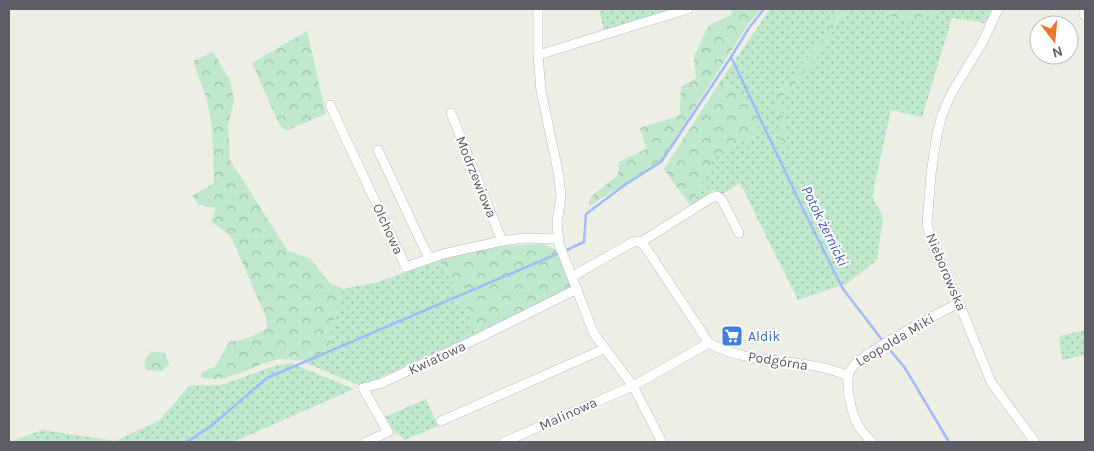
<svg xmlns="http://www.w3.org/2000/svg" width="1094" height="451" viewBox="0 0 1094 451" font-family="Karla,sans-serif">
<defs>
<pattern id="grass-dots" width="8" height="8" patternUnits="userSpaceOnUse" patternTransform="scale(1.25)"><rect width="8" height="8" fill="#bfe8cc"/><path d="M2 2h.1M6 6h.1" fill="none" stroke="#9ebfa9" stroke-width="1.8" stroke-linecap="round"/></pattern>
<pattern id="forest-crowns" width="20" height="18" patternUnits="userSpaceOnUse" patternTransform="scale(1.25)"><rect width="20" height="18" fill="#bfe8cc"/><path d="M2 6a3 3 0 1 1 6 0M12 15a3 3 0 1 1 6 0" fill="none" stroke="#9ebfa9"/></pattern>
</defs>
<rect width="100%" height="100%" fill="#eeefe4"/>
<g fill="url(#grass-dots)">
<path d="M599,9H681L604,32Z"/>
<path d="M770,9H838L832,15L820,43L774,97L786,143L781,99L826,47L839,17L847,9H878L901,21L927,16L945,9H992L985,23L952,18L922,117L891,110L872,196L883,217L877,260L845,285L830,289L798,300L740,183L723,194L714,190L691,207L714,157L742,141L758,135L738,89L720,82Z"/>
<path d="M441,259L478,334L361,386L301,361L330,348L334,319L343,289L378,282Z"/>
<path d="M1085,330V355L1062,360L1059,336Z"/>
<path d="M291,363L354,389L233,442H45L34,439L42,430L115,441L159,421L190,385H221L274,366Z"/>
<path d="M426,399L438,426L404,440L398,433L396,434L385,417Z"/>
</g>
<g fill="url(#forest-crowns)">
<path d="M732,9H761L747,26L660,162L591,205L588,204L592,196L618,175L619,162L646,149L640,128L680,115L681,87L696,78L694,56L709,25L731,15Z"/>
<path d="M838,9H847L838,17L826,47L781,99L786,143H781L774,97L820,43L832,15Z"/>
<path d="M878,9H945L927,16L901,21Z"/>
<path d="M307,31L326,114L285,131L278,122L252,63Z"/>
<path d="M213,52L230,80L234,100L228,126L230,160L288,251L310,258L330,283L343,289L334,319L330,348C321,352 311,359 302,360C294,362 285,357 275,360C250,366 227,385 201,377V372L215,367L229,342C243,340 256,336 267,328L266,317L230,235L211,222L216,208L199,205L192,196L214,183L212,129L207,100L193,61Z"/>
<path d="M720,82L738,89L756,111L758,135L742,141L714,157L691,207L664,169Z"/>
<path d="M543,244L555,249L573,288L478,334L441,259L499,246Z"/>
<path d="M151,351L165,353L169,364L162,371L146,370L144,362Z"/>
<path d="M42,430L34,439L45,442H9Z"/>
</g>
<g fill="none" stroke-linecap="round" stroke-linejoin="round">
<g stroke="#a4bcff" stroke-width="2.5">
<path d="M764,9L749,28L731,57L802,207L843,289L883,341"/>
<path d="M564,251L584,242L586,214L626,184L661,162L731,57"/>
<path d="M886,345L905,368L949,442"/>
<path d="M187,442L211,426L267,378L559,253"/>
</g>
<g stroke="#bcbcc3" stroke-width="10">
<g id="street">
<path d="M538,9V55L541,91L558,171L561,195L557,223L559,244L594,334L633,386L662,442"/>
<path d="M998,9L982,43L951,94L942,115L937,134L931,174L927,224L933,246L959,303L991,382L1035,442"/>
<path d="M538,55L688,9"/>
<path d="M330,105L406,267L443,254L502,241L524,238L558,239"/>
<path d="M451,113L502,241"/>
<path d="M378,150L425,250L430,258"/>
<path d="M641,242L711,198L717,196L722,200L739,233"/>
<path d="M573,276L633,242L638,241L644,245L709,343"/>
<path d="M441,421L604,349"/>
<path d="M366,442L388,432L363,388L382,383L470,342L577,289"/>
<path d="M504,442L633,386L709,343C751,367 804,356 848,376"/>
<path d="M872,442C867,437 863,433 859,427C852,415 843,382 851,369C859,354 939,313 959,303"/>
</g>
</g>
<g stroke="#bebfc8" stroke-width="12">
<path id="secondary" d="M1085,9V14"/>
</g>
<use href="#street" stroke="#fff" stroke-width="9"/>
<use href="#secondary" stroke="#fff" stroke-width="11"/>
</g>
<defs>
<g id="supermarket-square" transform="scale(1.125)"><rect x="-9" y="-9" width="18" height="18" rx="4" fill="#3f7fe0" stroke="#fff"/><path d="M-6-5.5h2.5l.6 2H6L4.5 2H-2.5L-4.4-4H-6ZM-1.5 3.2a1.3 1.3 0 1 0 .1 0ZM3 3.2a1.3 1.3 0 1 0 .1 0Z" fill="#fff"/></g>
</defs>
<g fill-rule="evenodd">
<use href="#supermarket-square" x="732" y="336"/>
</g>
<g text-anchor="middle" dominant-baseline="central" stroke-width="4" stroke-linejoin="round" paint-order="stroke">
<g font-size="14" fill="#5c5d65" stroke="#fff">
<text transform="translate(476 177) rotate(68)">Modrzewiowa</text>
<text transform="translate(388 229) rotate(65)">Olchowa</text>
<text transform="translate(946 272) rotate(67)">Nieborowska</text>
<text transform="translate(895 340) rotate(-31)">Leopolda Miki</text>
<text transform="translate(437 358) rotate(-25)">Kwiatowa</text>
<text transform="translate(778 361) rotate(9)">Podgórna</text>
<text transform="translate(568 414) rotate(-24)">Malinowa</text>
</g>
<g font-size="14" fill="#366cbe" stroke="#fff" text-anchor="start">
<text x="748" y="336">Aldik</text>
</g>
<g font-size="15" font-style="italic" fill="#415ac8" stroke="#fff">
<text transform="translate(825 226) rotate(64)">Potok żernicki</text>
</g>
</g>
<rect width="1094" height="451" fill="none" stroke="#5c5d65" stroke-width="20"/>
<g transform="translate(1054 40) rotate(164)"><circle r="24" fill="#ffffff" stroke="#bebec1"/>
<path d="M0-4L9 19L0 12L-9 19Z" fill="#f07429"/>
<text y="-8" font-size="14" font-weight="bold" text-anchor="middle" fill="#5c5d65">N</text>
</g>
</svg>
